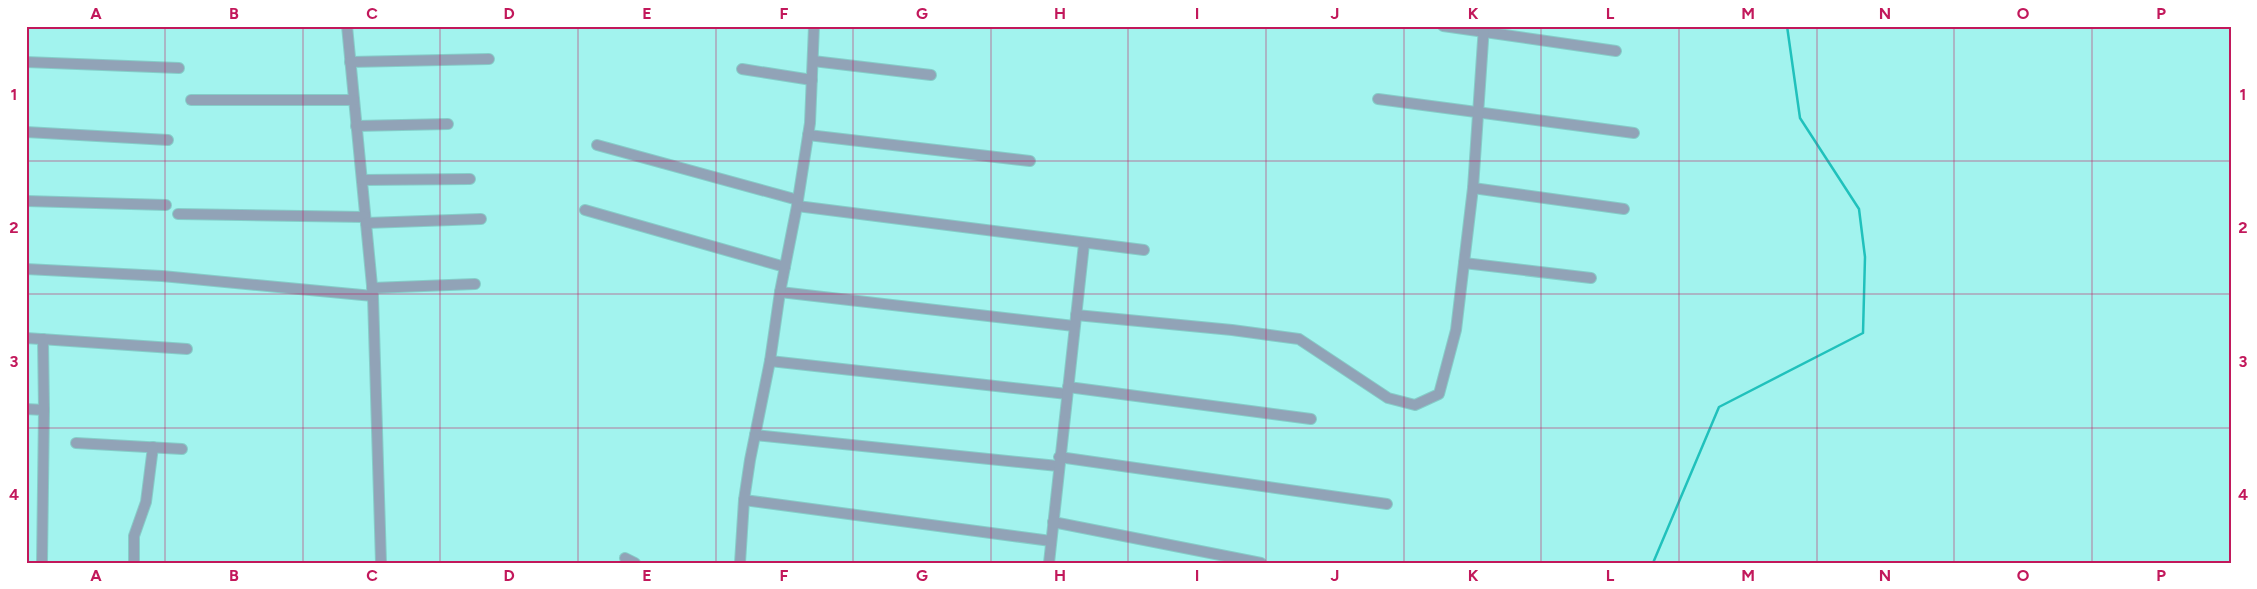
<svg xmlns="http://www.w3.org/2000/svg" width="2257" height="589" viewBox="0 0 2257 589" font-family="Figtree,sans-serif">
<rect width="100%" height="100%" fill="#a2f3ee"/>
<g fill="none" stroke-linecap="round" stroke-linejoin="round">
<path stroke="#20c1bc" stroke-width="2.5" d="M1653,563L1719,407L1863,333L1865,257L1859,209L1800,118L1787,26"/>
<g stroke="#85cdc9" stroke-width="12">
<g id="street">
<path d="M347,26L373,296L381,563"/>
<path d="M1443,26L1616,51"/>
<path d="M813,61L931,75"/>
<path d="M26,62L179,68"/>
<path d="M350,62L489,59"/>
<path d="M742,69L812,80"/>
<path d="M1378,99L1634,133"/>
<path d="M191,100H354"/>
<path d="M356,126L448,124"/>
<path d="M26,132L168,140"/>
<path d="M808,135L1030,161"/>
<path d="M597,145L798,200"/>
<path d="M362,180L470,179"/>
<path d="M1473,188L1624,209"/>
<path d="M26,201L166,205"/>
<path d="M797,206L1144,250"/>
<path d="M585,210L785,267"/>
<path d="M178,214L365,217"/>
<path d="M366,223L481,219"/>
<path d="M1464,263L1591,278"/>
<path d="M26,269L162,276L373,296"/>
<path d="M372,288L475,284"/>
<path d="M780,292L1074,326"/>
<path d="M1076,315L1232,330L1299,339L1388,398L1415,405L1439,394L1456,330L1473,188L1484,26"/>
<path d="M26,338L187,349"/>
<path d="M770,361L1067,394"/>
<path d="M1068,387L1311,419"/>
<path d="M26,409L44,410"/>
<path d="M755,435L1058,466"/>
<path d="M76,443L182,449"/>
<path d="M1059,457L1387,504"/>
<path d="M744,500L1051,541"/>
<path d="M1053,522L1261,563"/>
<path d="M625,558L635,563"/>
<path d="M42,563L44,410L43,339"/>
<path d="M134,563V536L146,502L153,447"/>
<path d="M740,563L744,500L750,460L770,361L780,292L797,206L810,123L814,26"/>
<path d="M1049,563L1084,244"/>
</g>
</g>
<use href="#street" stroke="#91a3b7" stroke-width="10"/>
</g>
<path fill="none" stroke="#c2185b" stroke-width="1" stroke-opacity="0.55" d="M165,26V563M303,26V563M440,26V563M578,26V563M716,26V563M853,26V563M991,26V563M1128,26V563M1266,26V563M1404,26V563M1541,26V563M1679,26V563M1817,26V563M1954,26V563M2092,26V563M26,161H2231M26,294H2231M26,428H2231"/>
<rect width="2257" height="589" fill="none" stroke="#ffffff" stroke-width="55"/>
<rect x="28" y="28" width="2202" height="534" fill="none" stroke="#c2185b" stroke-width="2"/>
<g font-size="16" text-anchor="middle" font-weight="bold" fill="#c2185b">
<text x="96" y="19">A</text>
<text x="234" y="19">B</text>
<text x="372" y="19">C</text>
<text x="509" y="19">D</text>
<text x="647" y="19">E</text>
<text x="784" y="19">F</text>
<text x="922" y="19">G</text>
<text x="1060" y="19">H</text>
<text x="1197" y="19">I</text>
<text x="1335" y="19">J</text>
<text x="1473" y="19">K</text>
<text x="1610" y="19">L</text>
<text x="1748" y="19">M</text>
<text x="1885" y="19">N</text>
<text x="2023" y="19">O</text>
<text x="2161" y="19">P</text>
<text x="14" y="100">1</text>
<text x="2243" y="100">1</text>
<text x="14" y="233">2</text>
<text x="2243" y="233">2</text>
<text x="14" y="367">3</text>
<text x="2243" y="367">3</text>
<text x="14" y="500">4</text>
<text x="2243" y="500">4</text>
<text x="96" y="581">A</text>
<text x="234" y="581">B</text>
<text x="372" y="581">C</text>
<text x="509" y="581">D</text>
<text x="647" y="581">E</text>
<text x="784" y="581">F</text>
<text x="922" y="581">G</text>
<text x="1060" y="581">H</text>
<text x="1197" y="581">I</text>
<text x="1335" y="581">J</text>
<text x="1473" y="581">K</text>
<text x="1610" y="581">L</text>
<text x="1748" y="581">M</text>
<text x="1885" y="581">N</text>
<text x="2023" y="581">O</text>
<text x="2161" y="581">P</text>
</g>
</svg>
